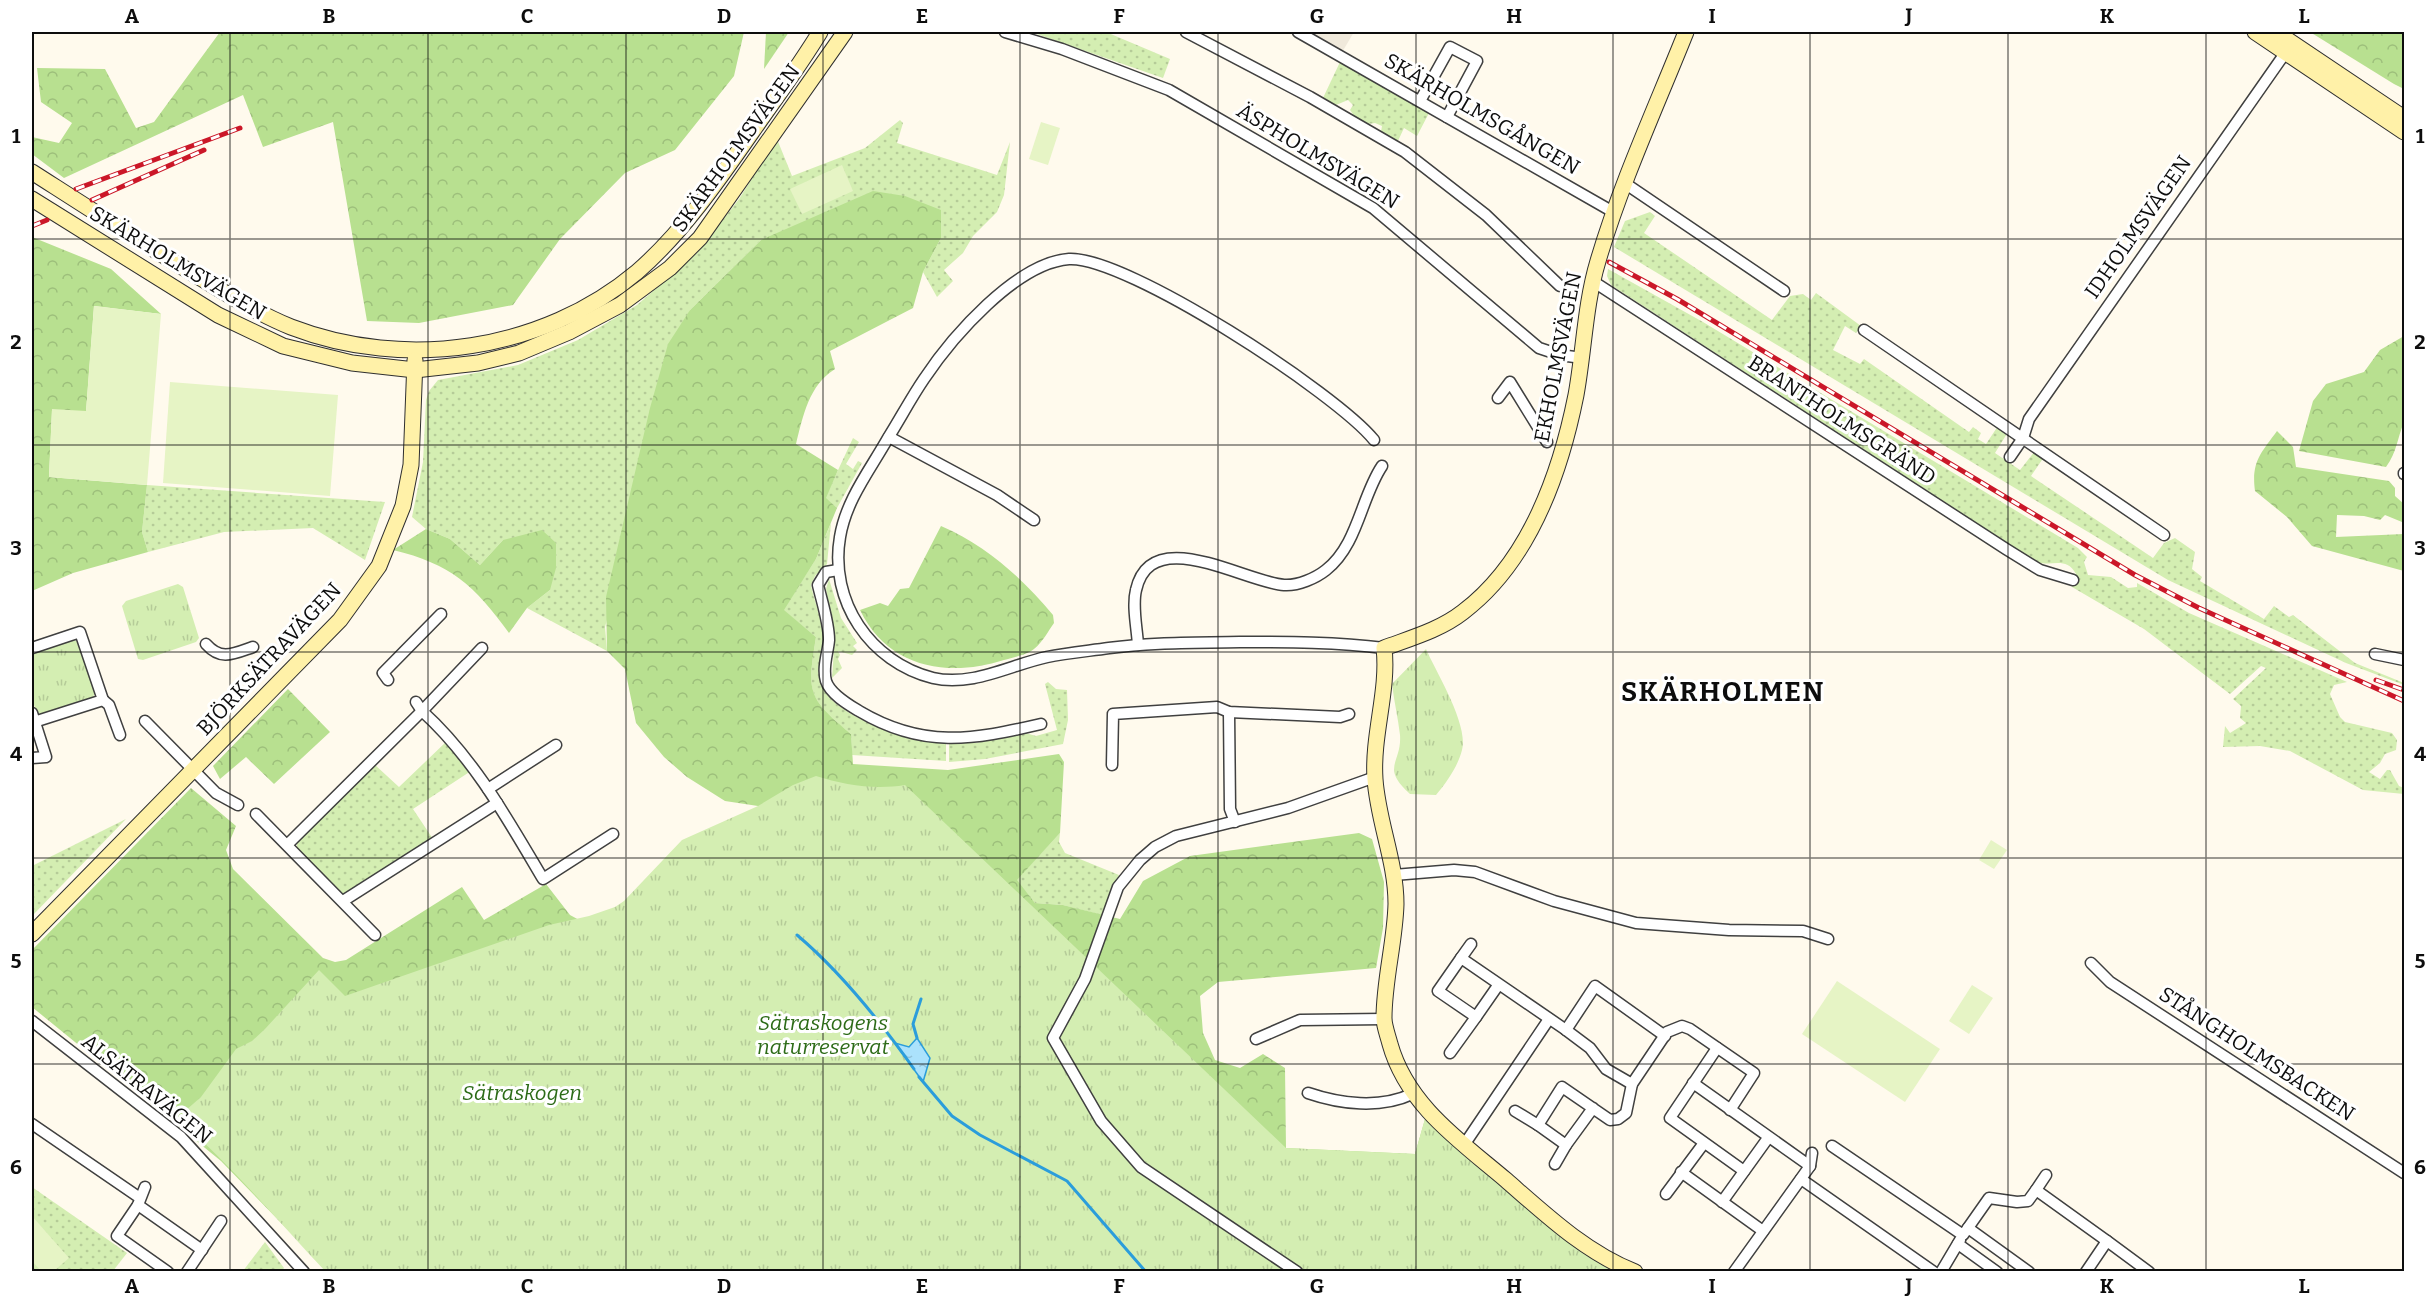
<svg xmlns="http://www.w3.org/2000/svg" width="2436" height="1303" viewBox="0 0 2436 1303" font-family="Bitter,serif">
<defs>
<pattern id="grass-dots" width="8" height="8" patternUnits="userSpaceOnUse" patternTransform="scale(1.5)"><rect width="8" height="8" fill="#d4eeb2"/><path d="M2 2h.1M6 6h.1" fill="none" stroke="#b5cb98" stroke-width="1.8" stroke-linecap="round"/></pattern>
<pattern id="forest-crowns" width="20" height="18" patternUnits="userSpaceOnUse" patternTransform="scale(1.5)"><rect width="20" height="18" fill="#b8e090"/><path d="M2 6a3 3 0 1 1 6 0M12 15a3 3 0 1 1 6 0" fill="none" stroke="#9dbf7b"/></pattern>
<pattern id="park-tufts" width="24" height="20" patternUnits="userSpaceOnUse" patternTransform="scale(1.5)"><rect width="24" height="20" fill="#d4eeb2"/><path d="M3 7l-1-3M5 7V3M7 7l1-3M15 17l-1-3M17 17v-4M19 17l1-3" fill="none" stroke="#b5cb98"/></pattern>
<pattern id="water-ripples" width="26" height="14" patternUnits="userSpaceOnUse" patternTransform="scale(1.5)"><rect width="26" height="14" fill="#abe2fc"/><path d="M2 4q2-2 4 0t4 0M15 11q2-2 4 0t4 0" fill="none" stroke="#92c1d7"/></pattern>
</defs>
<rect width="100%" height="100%" fill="#fffaed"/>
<g fill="url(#grass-dots)">
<path d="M1031,32H1106L1170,59L1163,78Z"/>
<path d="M1340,62L1429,113L1417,136L1404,128L1397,143L1381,132L1382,126L1375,123L1368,124L1355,117L1350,110L1353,105L1348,100L1336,105L1323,98Z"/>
<path d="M900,120L903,123L897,143L997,175L1010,142L1004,195L997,212L973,236L963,253L944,270L953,281L937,297L923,272L941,238L761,240L690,310L605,627L607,651L527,608L550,590L503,540L480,565L450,539L426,529L412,517L423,462L426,400L429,391L438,380L518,365L578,340L637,305L697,253L739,199L777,139L792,176L865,148Z"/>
<path d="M1650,212L1655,216L1644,233L1772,320L1790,296L1803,294L1811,300L1816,293L1861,326L1856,333L1845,326L1833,350L1860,364L1864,359L1969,432L1973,427L1981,433L1978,439L1986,444L1998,426L2008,432L1995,453L2020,470L2035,451L2044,457L2031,476L2153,558L2164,543L2175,538L2195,552L2192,569L2202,577L2200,581L2264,619L2274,606L2289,617L2293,615L2355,663L2404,683V685L2346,663L2168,580L1614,247L1625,221Z"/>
<path d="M1608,269L1703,322L2078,548L2087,557L2084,562L2088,575L2111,577L2128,588L2137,587V583L2189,613L2347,682L2334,685L2330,694L2340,717L2345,722L2392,733L2397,740L2396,750L2385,754L2380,763L2369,772L2380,779L2387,770H2390L2399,786L2404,788V794L2363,790L2290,751L2260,746L2223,747L2225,726L2230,733L2246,723L2240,718L2241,706L2233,699L2266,668L2261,666L2230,694L2144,629L2072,587L2076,574C2066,556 2053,567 2037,562L1611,285L1607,276Z"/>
<path d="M853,438L859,442L846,464L853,469L858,461L862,463L837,508L825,498Z"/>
<path d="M147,485L385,502L365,560L313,528L224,532L148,552L142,532Z"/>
<path d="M831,523L827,564L815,576L811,585C814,602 823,620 824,638C825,656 815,670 823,688C836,717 915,744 946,743V761L852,755L851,734C807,697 807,693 816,637L783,610L816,559Z"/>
<path d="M829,579L841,618L857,643L853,646L857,650L852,655L838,651L840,655L838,659L842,668L832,678L835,636L826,589Z"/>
<path d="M1048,682L1056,689L1067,690L1068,720L1063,744L985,759L949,762V743H976L1022,732L1036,736L1057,730L1045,684Z"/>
<path d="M447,741L471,771L413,809L433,839L346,895L342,894L297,848V842L374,764L399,787Z"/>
<path d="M126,819L32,916V866Z"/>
<path d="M1060,833L1059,842L1065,853L1119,875L1102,915L1063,905L1035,903L1016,880Z"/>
<path d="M32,1187L127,1253L113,1271H32Z"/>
<path d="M265,1242L284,1268L281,1271H243Z"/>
</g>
<g fill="url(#forest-crowns)">
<path d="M220,32H744L734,76L675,150L625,173L560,239L513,305L419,323L367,321L333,122L263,147L243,95L64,178L32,154V137L59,143L72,123L41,102L37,68L105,69L136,128L154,122Z"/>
<path d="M766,32H789L764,69Z"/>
<path d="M2310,32H2404V89L2394,84Z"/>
<path d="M873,191L905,196L941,210V238L923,272L913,308L830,351L835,369C809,385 803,416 796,444L838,470L826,498L837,508L816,559L784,610L816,637C807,693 807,697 851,734L853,764L948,770L1059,754L1064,762L1060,833L1017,880L1035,903L1063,905L1120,919L1143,881L1190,856L1359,833L1372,839L1384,882L1383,928L1376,968L1218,982L1200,996L1203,1033L1215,1060L1240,1068L1263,1054L1285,1068L1286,1148L1415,1154L1425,1119L1570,1243L1314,1271L758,806L725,801L687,777L664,757L636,723L625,669L607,651L606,597L650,408L668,344L690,310L761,240Z"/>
<path d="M32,237L111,269L161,314L94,306L86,412L52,410L49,477L147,485L142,532L148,552L73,573L32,591Z"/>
<path d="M2404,336V422C2397,439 2397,452 2386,467L2299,451L2313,401L2326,384L2364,372L2380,350Z"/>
<path d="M2277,431L2293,447L2296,467L2389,481L2395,488V496L2404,504L2402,522L2385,515L2380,520L2364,516L2337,515L2336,537L2404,534V571L2312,546L2287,517L2255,491C2251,462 2261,453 2277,431Z"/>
<path d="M941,526C987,546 1021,577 1053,615L1054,623C1048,631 1043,642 1034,649C1027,655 1013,657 1004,660C948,678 888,668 860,610L880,603L888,606L900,589L909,588Z"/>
<path d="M426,529L450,539L480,565L503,540L542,530L556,543V568L550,590L527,608L509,633C474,585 451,564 393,550Z"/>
<path d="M288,689L330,732L274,784L246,757L220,779L213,766Z"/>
<path d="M191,788L236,826L226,850L233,869L323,958L335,962L346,960L462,887L484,920L546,884L570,915L603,933L328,1271L221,1161L32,1007V950Z"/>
</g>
<g fill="url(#park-tufts)">
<path d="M178,584L183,587L199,638L196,642L143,660L138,659L122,606L126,601Z"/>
<path d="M71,639L79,642L96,692L92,698L41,714L36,712L32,697V653Z"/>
<path d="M1426,649C1436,672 1469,725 1462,750C1458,766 1447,782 1436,795L1410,794C1380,767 1402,763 1400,735C1398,718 1394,701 1392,684Z"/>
<path d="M816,776C844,785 875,790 905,785L1286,1148L1415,1154L1425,1119L1570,1243L1620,1271H325C276,1219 231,1165 177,1118L201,1097L236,1049L252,1041L265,1029L319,970L345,996L549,925L589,916L615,907L624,901L682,840L758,806L793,785Z"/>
</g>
<g fill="#e6f4c5">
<path d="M1041,122L1060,128L1048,165L1029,159Z"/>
<path d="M842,165L853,191L802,214L790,189Z"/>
<path d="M94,306L161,314L147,485L49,477L52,409L86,411Z"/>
<path d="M170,382L338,395L330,496L163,483Z"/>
<path d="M1991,840L2007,850L1994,869L1979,860Z"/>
<path d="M1837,981L1940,1049L1905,1102L1802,1034Z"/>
<path d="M1972,985L1993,998L1969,1034L1949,1021Z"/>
<path d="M32,1216L69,1258L54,1271H41L32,1261Z"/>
</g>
<path fill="#f0e9db" d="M1291,32H1354L1338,59Z"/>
<path fill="url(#water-ripples)" stroke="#2b9ddb" stroke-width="1.5" d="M917,1038L930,1058L923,1082L895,1043L909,1047Z"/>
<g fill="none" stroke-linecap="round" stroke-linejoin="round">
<g stroke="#2b9ddb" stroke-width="3">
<path d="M797,935C842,973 880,1021 914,1069"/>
<path d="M917,1038L913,1024L921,999"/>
<path d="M919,1077L952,1116L980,1135L1067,1181L1146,1272"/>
</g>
<g stroke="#404040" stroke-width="13">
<g id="street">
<path d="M1005,32L1062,49L1169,90L1373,208L1539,348L1560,355L1582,358"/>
<path d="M1186,32L1310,97L1405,152L1486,215L1560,286"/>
<path d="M1298,32L1615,213"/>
<path d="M1420,101L1450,47L1477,61L1447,117"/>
<path d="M1626,184L1784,291"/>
<path d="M1594,282L2006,549L2040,570L2073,580"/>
<path d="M1864,330L2164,535"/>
<path d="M1498,398L1510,382L1547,442"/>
<path d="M889,437L997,495L1034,520"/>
<path d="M1374,440C1337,394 1127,256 1069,259C1016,263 952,337 924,379C911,398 900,419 888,438C870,470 846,500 840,537C829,601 870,662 933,678C972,687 1010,665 1047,657C1067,653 1088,651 1109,648C1152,642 1196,643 1240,642C1288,642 1337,642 1384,648"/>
<path d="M2010,457L2023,438L2029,419L2288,49"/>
<path d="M2404,473V474"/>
<path d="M838,570L826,572L818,585C822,602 829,623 829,640C828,653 822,667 826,681C830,694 849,705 859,711C923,749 972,740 1041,724"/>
<path d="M206,644C221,661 233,654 253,647"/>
<path d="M1138,645C1137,628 1132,606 1136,590C1151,523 1244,582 1284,585C1298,586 1316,578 1326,570C1358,545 1361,497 1382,466"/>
<path d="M32,648L80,632L103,700L34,722"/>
<path d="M2375,654L2404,660"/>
<path d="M388,680L383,673L441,614"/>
<path d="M103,700L109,705L120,735"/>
<path d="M416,702L422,711L482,648"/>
<path d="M1229,712L1230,809L1235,822"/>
<path d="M32,713L46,757L32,758"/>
<path d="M145,721L216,793L238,805"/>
<path d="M1112,765L1113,714L1217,707L1229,712L1340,717L1349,714"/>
<path d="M488,789L556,745"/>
<path d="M256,814L375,935"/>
<path d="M288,844L422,711C474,758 508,820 543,879L613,834"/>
<path d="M1394,875L1454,870L1475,872L1554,901L1636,923L1729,930L1803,931L1828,939"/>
<path d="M343,901L497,803"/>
<path d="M1461,958L1471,944"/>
<path d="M2091,963L2110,982L2404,1173"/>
<path d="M1499,984L1476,1017L1438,991L1461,958L1566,1030L1590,1048L1606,1069L1632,1084"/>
<path d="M32,1021L181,1137L304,1272"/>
<path d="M1566,1030L1595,986L1665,1036"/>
<path d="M1256,1039L1300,1020L1384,1019"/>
<path d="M1717,1048L1670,1118L1744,1171"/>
<path d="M1450,1053L1476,1017"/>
<path d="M1693,1083L1810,1166"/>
<path d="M1308,1093C1340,1104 1380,1109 1412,1094"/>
<path d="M1593,1108L1566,1145L1538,1125L1562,1087L1610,1120L1618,1119L1626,1113L1632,1084L1667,1032L1682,1026L1690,1029L1754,1073L1730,1110"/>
<path d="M1515,1111L1538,1125"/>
<path d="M32,1124L140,1198"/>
<path d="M1464,1145L1549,1019"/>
<path d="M1832,1146L1963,1235L1989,1198L2017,1202L2028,1201L2036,1190L2107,1241L2086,1272"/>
<path d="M1555,1164L1566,1145"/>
<path d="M1681,1172L1763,1231"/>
<path d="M1801,1179L1934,1272"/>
<path d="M145,1187L138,1205L117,1236L168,1272"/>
<path d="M2036,1190L2046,1175"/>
<path d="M1666,1194L1704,1143"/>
<path d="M1722,1202L1768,1138"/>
<path d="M138,1205L202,1250"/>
<path d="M1968,1228L2029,1272"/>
<path d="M2107,1241L2149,1272"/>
<path d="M1958,1244L1997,1272"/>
<path d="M187,1272L221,1221"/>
<path d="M1297,1272L1141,1167L1101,1121L1053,1038L1085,979L1118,887L1140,860L1155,847L1176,836L1288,808L1375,777"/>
<path d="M1734,1272L1810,1166L1812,1153"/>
<path d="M1941,1272L1960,1240"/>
</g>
</g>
<g stroke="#2f2f2f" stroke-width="17">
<g id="secondary">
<path d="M2255,32L2404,132"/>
<path d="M2276,32L2404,118"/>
<path d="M32,172C82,204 133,237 184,268C219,289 254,312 291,327C405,371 543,351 637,272C683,232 720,178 754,129C777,96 800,65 820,32"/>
<path d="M32,199L218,315L283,346L352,363L415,370L478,363L519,353L569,332L620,305L670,268L700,238L845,32"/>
<path d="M32,934L340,620L379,566L403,506L411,465L415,360"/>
<path d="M1635,1272C1585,1252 1546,1215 1506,1180C1460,1141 1407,1105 1390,1044C1388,1036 1384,1026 1384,1018C1384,980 1395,942 1396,904C1396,861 1378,822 1375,779C1372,735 1389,690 1384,648C1411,638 1440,630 1463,612C1529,562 1560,475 1576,395C1584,351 1585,304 1598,261C1621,183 1656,107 1686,32"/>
</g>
</g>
<use href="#street" stroke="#fff" stroke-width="10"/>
<use href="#secondary" stroke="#fff1a8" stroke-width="15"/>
<g stroke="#cb1728" stroke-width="5">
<g id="rail">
<path d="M76,189L240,128"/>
<path d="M92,200L204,150"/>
<path d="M32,226L47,220"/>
<path d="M1609,262L1677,299L2135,575L2199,608L2404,701"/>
<path d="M2376,680L2404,690"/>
</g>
</g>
<use href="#rail" stroke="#fff" stroke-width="3" stroke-dasharray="9" stroke-linecap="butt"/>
</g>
<path fill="none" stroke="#0d0d0d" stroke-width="1.5" stroke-opacity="0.55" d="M230,32V1272M428,32V1272M626,32V1272M823,32V1272M1020,32V1272M1218,32V1272M1416,32V1272M1613,32V1272M1810,32V1272M2008,32V1272M2206,32V1272M32,239H2404M32,445H2404M32,652H2404M32,858H2404M32,1064H2404"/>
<g text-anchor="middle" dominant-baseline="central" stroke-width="6" stroke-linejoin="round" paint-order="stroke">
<g font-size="21" fill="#0d0d0d" stroke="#fff">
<text transform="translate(1482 114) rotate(30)">SKÄRHOLMSGÅNGEN</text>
<text transform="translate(736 148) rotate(-54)">SKÄRHOLMSVÄGEN</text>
<text transform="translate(1318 156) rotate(31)">ÄSPHOLMSVÄGEN</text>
<text transform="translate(2138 227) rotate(-55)">IDHOLMSVÄGEN</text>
<text transform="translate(178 263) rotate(31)">SKÄRHOLMSVÄGEN</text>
<text transform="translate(1558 357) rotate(-79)">EKHOLMSVÄGEN</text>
<text transform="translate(1842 420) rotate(33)">BRANTHOLMSGRÄND</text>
<text transform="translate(269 659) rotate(-47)">BJÖRKSÄTRAVÄGEN</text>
<text transform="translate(2257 1054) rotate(33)">STÅNGHOLMSBACKEN</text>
<text transform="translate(147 1089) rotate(39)">ALSÄTRAVÄGEN</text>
</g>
<g font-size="21" font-style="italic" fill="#2c6b17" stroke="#fff">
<text x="823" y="1023">Sätraskogens<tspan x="823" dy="24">naturreservat</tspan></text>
<text x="522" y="1093">Sätraskogen</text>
</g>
<g font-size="27" font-weight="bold" letter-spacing="1.5" fill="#0d0d0d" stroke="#fff">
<text x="1723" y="692">SKÄRHOLMEN</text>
</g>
</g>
<rect width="2436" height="1303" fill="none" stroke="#ffffff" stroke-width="66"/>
<rect x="33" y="33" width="2370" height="1237" fill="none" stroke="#0d0d0d" stroke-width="2"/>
<g font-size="20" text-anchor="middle" font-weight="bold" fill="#0d0d0d">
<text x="132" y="23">A</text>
<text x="329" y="23">B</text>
<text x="527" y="23">C</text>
<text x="724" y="23">D</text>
<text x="922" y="23">E</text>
<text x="1119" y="23">F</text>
<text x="1317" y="23">G</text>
<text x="1514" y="23">H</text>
<text x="1712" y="23">I</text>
<text x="1909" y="23">J</text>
<text x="2107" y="23">K</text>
<text x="2304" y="23">L</text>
<text x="16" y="143">1</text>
<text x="2420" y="143">1</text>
<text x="16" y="349">2</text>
<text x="2420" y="349">2</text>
<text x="16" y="555">3</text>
<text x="2420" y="555">3</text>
<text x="16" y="761">4</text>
<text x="2420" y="761">4</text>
<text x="16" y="968">5</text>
<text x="2420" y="968">5</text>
<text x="16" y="1174">6</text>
<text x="2420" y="1174">6</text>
<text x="132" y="1293">A</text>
<text x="329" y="1293">B</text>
<text x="527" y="1293">C</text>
<text x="724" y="1293">D</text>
<text x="922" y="1293">E</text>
<text x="1119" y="1293">F</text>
<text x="1317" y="1293">G</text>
<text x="1514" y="1293">H</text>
<text x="1712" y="1293">I</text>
<text x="1909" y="1293">J</text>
<text x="2107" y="1293">K</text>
<text x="2304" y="1293">L</text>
</g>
</svg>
